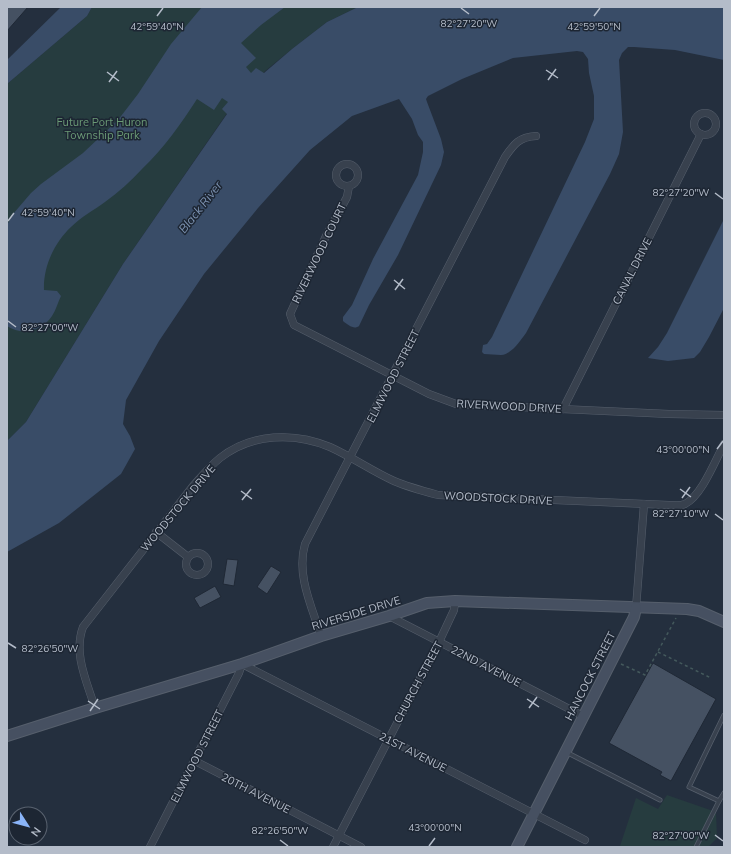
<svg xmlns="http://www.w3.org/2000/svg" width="731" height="854" viewBox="0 0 731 854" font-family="Mulish,sans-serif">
<rect width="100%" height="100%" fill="#242f3e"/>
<g fill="#263c3f">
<path d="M92,7H358L327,22L292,49L265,71L227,113L123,264L26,422L7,441V84L87,16Z"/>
<path d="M667,795L716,812L717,838L708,847L620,846L636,798L658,809Z"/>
</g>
<g fill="#394c67">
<path d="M61,7H92L87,16L7,84V60Z"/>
<path d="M202,7H285L261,25L241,43L256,58L246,67L251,73L256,68L264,73L292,49L327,22L358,7H724V60L675,50L634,47H628L622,53L619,60L623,132L619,154L610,174L526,333C520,341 512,354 501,355C495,355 490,354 484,354L482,352L483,345L487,344L492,337L585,142L594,119V96L589,73L588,59L583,52L577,51L513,58L462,79L428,96L426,99L427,102L441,139L444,152L441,165L398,255L369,305L359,326C354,330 348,325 343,321V317L352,305L373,259L418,175L423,152V142L418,135L412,119L399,99L352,116L310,150L258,208L204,274L159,341L126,400L123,424L130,436L135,449L121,474L59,523L7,552V441L26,422L123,264L227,114L222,109L228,102L222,98L214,110L197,99C181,124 164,148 142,169C131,181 119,192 105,202C94,210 81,217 71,227C54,243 43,267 44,290L57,291L61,296C58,302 56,310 52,316C42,331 22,336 7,326V225L13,214L31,193L41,184L83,153L118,120L138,94L171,44Z"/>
<path d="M724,219V308L709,337L700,352L694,358L668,361L648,358L658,347L667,333Z"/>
</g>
<g fill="#455162" stroke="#1f2835">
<path d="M7,7H28L7,31Z"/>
<path d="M227,559L238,560L234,586L223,584Z"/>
<path d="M271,566L281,572L267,594L257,587Z"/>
<path d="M215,586L221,597L200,608L194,598Z"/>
<path d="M653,663L716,699L671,781L660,775L662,772L609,743Z"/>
</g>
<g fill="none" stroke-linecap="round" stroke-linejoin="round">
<g stroke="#565f6c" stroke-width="5">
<g id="lane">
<path d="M724,715L689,787L719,801L724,793"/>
<path d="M566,752L660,800"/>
<path d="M696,847L719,801"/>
</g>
</g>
<g stroke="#565f6c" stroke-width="8">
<g id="street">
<circle cx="705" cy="124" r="11"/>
<circle cx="347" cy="175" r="11"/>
<path d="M349,186L347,197L326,236L290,314L294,325L429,394L456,404L669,414L724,415"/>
<path d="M563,409L701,134"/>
<path d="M156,532L188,557"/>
<circle cx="197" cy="564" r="11"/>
<path d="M636,608L644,504"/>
<path d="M389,616L583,716"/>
<path d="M321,636C312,607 296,575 305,544L505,157C514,144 519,137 536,136"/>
<path d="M95,708C87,682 73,654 83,627L193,486C202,476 210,466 220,458C251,433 295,432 330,447C352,457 372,471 394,481C408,487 423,491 438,495L669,505C674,505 680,506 685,504C702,495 715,461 724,444"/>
<path d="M195,761L361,847"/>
<path d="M150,847L239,673L242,664L585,840"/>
<path d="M333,847L439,642L454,610L455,601"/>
</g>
</g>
<g stroke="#565f6c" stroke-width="12">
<g id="secondary">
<path d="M7,736L95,708L242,664L321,636L389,616L427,603L455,601L687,609L699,611L724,622"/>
<path d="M517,847L634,617L636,608"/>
</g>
</g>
<g stroke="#44595c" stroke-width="1.5" stroke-dasharray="3 3" stroke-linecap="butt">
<path d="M658,652L711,678"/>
<path d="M621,664L645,675L676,618"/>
</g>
<use href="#lane" stroke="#38414e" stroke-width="3.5"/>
<use href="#street" stroke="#38414e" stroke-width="7"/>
<use href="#secondary" stroke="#465061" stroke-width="10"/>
</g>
<path fill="none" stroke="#b4bcc9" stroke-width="1.5" d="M461,8L469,14M157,16L163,8M594,16L600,8M546,70L558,78M107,72L119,81M548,80L556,69M109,82L117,71M715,193L723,199M8,221L14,213M394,280L405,289M395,290L403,279M8,321L16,327M717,449L723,441M680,489L691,497M241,491L252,499M682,498L690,487M242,500L251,489M715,514L723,520M8,643L16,648M527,699L539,707M88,701L100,709M529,708L537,697M90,711L98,699M715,835L723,841M280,840L288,846M429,846L435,838"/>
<g text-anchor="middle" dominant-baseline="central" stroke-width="3" stroke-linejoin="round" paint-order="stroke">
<g font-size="11" fill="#6b9a76" stroke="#1d2633">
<text x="102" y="122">Future Port Huron<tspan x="102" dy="13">Township Park</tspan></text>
</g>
<g font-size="11" fill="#b4bcc9" stroke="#1d2633">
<text transform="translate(319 253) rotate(-64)">RIVERWOOD COURT</text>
<text transform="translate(632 271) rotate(-63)">CANAL DRIVE</text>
<text transform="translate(393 376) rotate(-63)">ELMWOOD STREET</text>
<text transform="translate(509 406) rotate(3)">RIVERWOOD DRIVE</text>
<text transform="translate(498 498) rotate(3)">WOODSTOCK DRIVE</text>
<text transform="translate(178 508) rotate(-50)">WOODSTOCK DRIVE</text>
<text transform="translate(356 613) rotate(-17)">RIVERSIDE DRIVE</text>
<text transform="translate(486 666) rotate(27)">22ND AVENUE</text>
<text transform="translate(590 676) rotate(-63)">HANCOCK STREET</text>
<text transform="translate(418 682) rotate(-62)">CHURCH STREET</text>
<text transform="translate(413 752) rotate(27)">21ST AVENUE</text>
<text transform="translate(197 756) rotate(-63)">ELMWOOD STREET</text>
<text transform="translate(256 793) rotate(27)">20TH AVENUE</text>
</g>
<g font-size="12" font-style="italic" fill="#7c92b1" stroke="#1d2633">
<text transform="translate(200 207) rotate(-52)">Black River</text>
</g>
</g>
<g font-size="10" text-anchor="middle" fill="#b4bcc9" stroke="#1d2633" stroke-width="3" stroke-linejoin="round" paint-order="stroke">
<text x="469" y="27">82°27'20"W</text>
<text x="157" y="30">42°59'40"N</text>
<text x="594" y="30">42°59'50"N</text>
<text x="681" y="196">82°27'20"W</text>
<text x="48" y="216">42°59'40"N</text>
<text x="50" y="331">82°27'00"W</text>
<text x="683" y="453">43°00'00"N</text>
<text x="681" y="517">82°27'10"W</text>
<text x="50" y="652">82°26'50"W</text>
<text x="435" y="831">43°00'00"N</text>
<text x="280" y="834">82°26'50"W</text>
<text x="681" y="839">82°27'00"W</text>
</g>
<rect width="731" height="854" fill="none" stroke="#b4bcc9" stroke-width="16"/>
<g transform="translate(28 826) rotate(126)"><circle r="19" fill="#1d2633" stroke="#59626f"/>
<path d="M0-3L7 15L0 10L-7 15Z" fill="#8ab4f8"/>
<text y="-6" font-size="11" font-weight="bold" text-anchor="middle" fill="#b4bcc9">N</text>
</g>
</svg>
